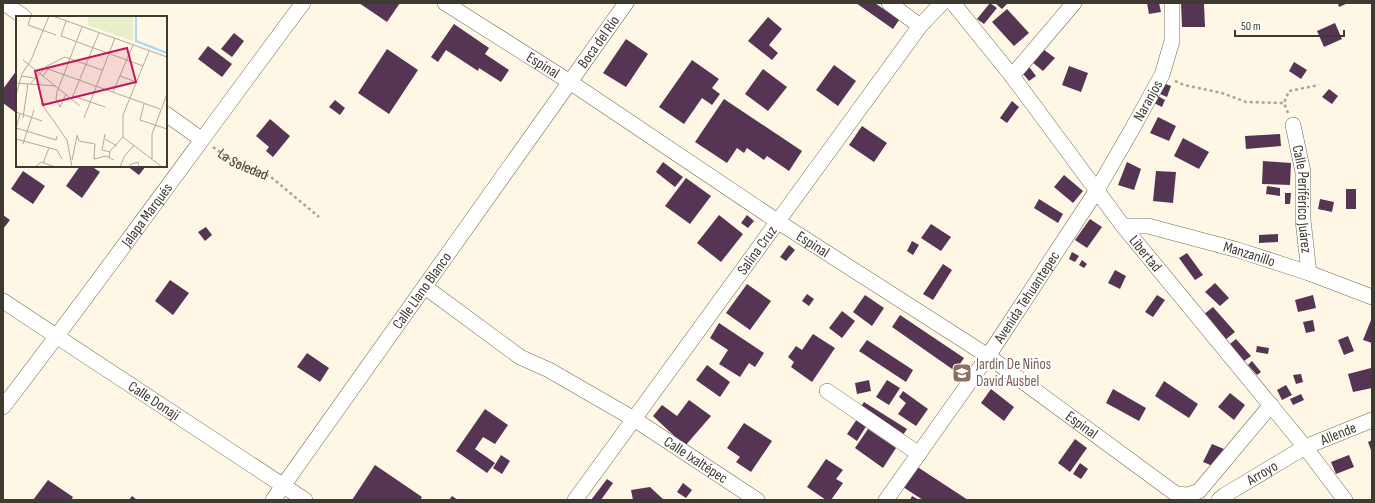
<svg xmlns="http://www.w3.org/2000/svg" width="1375" height="503" viewBox="0 0 1375 503" font-family="'Sofia Sans Condensed',sans-serif">
<rect width="100%" height="100%" fill="#fef7e6"/>
<g fill="#553553">
<path d="M359,3H400L387,22Z"/>
<path d="M856,3H875L899,20L893,29Z"/>
<path d="M990,3L997,8L984,24L977,19Z"/>
<path d="M995,3H1008L1002,9Z"/>
<path d="M1147,3H1159L1161,12L1149,14Z"/>
<path d="M1181,3H1204L1205,27H1182Z"/>
<path d="M1338,3H1348L1339,7Z"/>
<path d="M1007,9L1029,33L1014,46L992,22Z"/>
<path d="M768,17L782,29L769,45L778,53L772,60L748,41Z"/>
<path d="M1335,23L1342,39L1324,47L1317,31Z"/>
<path d="M454,24L489,48L485,54L509,70L501,82L479,68L478,71L446,50L438,62L431,57Z"/>
<path d="M234,33L244,41L232,57L221,49Z"/>
<path d="M626,39L648,54L626,87L603,73Z"/>
<path d="M208,46L232,64L222,77L198,59Z"/>
<path d="M387,49L418,70L389,114L358,93Z"/>
<path d="M1043,49L1055,58L1043,71L1032,62Z"/>
<path d="M692,60L719,79L712,88L720,94L712,105L702,98L684,124L659,107Z"/>
<path d="M1294,62L1307,70L1301,79L1289,71Z"/>
<path d="M1027,64L1036,76L1029,81L1020,70Z"/>
<path d="M834,65L856,81L838,106L816,90Z"/>
<path d="M1069,66L1088,73L1081,92L1062,85Z"/>
<path d="M763,69L787,87L768,111L745,94Z"/>
<path d="M17,70V109L15,112L3,103V89Z"/>
<path d="M1163,83L1171,86L1167,97L1158,93Z"/>
<path d="M1329,89L1338,96L1332,104L1322,97Z"/>
<path d="M1156,95L1165,100L1162,107L1152,102Z"/>
<path d="M724,99L802,151L789,171L767,156L764,160L747,148L744,153L737,148L727,163L695,142Z"/>
<path d="M335,100L345,108L340,115L329,107Z"/>
<path d="M1012,101L1019,107L1007,123L1000,118Z"/>
<path d="M1158,117L1176,126L1169,141L1150,133Z"/>
<path d="M270,119L290,136L273,157L266,151L269,147L256,136Z"/>
<path d="M862,126L887,143L874,162L849,145Z"/>
<path d="M1280,134L1281,146L1246,149L1245,136Z"/>
<path d="M1183,138L1209,152L1199,169L1174,156Z"/>
<path d="M1263,161L1291,163L1290,185L1262,184Z"/>
<path d="M663,162L683,177L675,187L656,172Z"/>
<path d="M1127,162L1141,169L1134,190L1118,185Z"/>
<path d="M80,166H91L100,172L82,198L66,186Z"/>
<path d="M127,166H146L139,175Z"/>
<path d="M23,171L45,186L33,204L11,189Z"/>
<path d="M1156,171L1176,172L1173,203L1153,201Z"/>
<path d="M1064,175L1083,191L1073,203L1054,187Z"/>
<path d="M686,178L711,196L690,224L665,206Z"/>
<path d="M1267,186L1280,188V196L1266,194Z"/>
<rect x="1346" y="189" width="10" height="20"/>
<path d="M1285,193H1291L1290,204H1285Z"/>
<path d="M1039,199L1063,214L1058,223L1034,208Z"/>
<path d="M1320,199L1334,202L1332,212L1318,209Z"/>
<path d="M3,215L10,220L3,229Z"/>
<path d="M719,215L743,234L721,262L697,243Z"/>
<path d="M747,215L754,221L748,228L741,223Z"/>
<path d="M1090,219L1102,227L1087,248L1075,240Z"/>
<path d="M931,224L951,237L941,251L921,238Z"/>
<path d="M206,227L212,235L205,241L198,232Z"/>
<path d="M1278,234V242L1259,243V235Z"/>
<path d="M912,241L919,245L913,255L907,251Z"/>
<path d="M789,245L795,250L786,261L780,257Z"/>
<path d="M1072,252L1079,256L1075,262L1069,259Z"/>
<path d="M1187,253L1203,275L1195,280L1179,258Z"/>
<path d="M1082,260L1087,264L1084,268L1079,265Z"/>
<path d="M943,264L952,270L933,300L923,294Z"/>
<path d="M1115,270L1126,276L1120,289L1108,283Z"/>
<path d="M170,280L189,293L173,315L155,301Z"/>
<path d="M1215,283L1229,298L1220,306L1205,292Z"/>
<path d="M747,284L771,301L750,330L726,313Z"/>
<path d="M807,294L814,299L809,306L802,301Z"/>
<path d="M865,295L884,308L872,326L853,312Z"/>
<path d="M1157,295L1165,300L1153,317L1145,312Z"/>
<path d="M1313,295L1316,308L1298,312L1295,300Z"/>
<path d="M1213,307L1235,332L1225,340L1203,315Z"/>
<path d="M842,311L855,321L842,338L829,328Z"/>
<path d="M900,315L964,358L955,371L892,327Z"/>
<path d="M1313,320L1315,331L1306,333L1303,322Z"/>
<path d="M1371,320L1372,321V343L1363,340Z"/>
<path d="M719,323L764,353L755,367L749,363L740,377L719,364L728,350L710,338Z"/>
<path d="M813,334L835,348L812,382L791,367L794,362L788,357L796,346L802,350Z"/>
<path d="M1348,336L1354,351L1344,355L1338,340Z"/>
<path d="M1236,339L1251,356L1244,361L1230,344Z"/>
<path d="M867,340L913,370L906,382L859,351Z"/>
<path d="M1257,346L1269,348L1268,354L1256,352Z"/>
<path d="M307,353L329,368L320,382L297,367Z"/>
<path d="M1252,361L1261,372L1257,375L1248,365Z"/>
<path d="M707,365L730,382L720,397L696,380Z"/>
<path d="M1371,368L1372,388L1353,392L1348,374Z"/>
<path d="M1301,374L1303,382L1296,384L1293,375Z"/>
<path d="M869,380L871,391L857,394L855,383Z"/>
<path d="M887,380L900,388L889,405L876,397Z"/>
<path d="M1164,381L1198,404L1189,418L1155,396Z"/>
<path d="M1286,385L1292,395L1282,400L1277,390Z"/>
<path d="M991,389L1014,407L1004,421L981,403Z"/>
<path d="M1113,389L1146,408L1139,421L1106,403Z"/>
<path d="M903,391L928,409L916,426L898,414L906,403L899,397Z"/>
<path d="M1230,393L1245,405L1234,420L1218,407Z"/>
<path d="M1301,394L1304,400L1293,405L1290,399Z"/>
<path d="M689,400L711,416L685,446L653,416L662,405L677,416Z"/>
<path d="M864,402L907,429L903,435L860,408Z"/>
<path d="M485,409L508,425L495,444L483,437L475,449L495,463L487,473L456,451Z"/>
<path d="M857,419L867,425L857,441L847,434Z"/>
<path d="M744,423L772,441L751,472L736,462L740,457L727,448Z"/>
<path d="M868,429L896,448L883,468L855,448Z"/>
<path d="M1075,439L1087,448L1070,472L1058,463Z"/>
<path d="M1372,440V453L1368,442Z"/>
<path d="M1212,444L1224,449L1215,467L1203,462Z"/>
<path d="M501,455L510,461L502,474L493,468Z"/>
<path d="M1349,455L1354,467L1336,474L1331,462Z"/>
<path d="M826,459L843,470L836,479L843,483L831,500H826L807,487Z"/>
<path d="M1080,463L1088,469L1081,479L1073,474Z"/>
<path d="M375,465L422,497L420,500H352Z"/>
<path d="M916,466L968,500H923L903,487Z"/>
<path d="M607,479L613,483L601,500H591Z"/>
<path d="M48,480L73,497L71,500H33Z"/>
<path d="M683,483L692,490L686,498L677,492Z"/>
<path d="M650,487L664,500H633L631,490Z"/>
<path d="M132,496L137,500H129Z"/>
<path d="M452,496L458,500H449Z"/>
<path d="M912,496L919,500H910Z"/>
</g>
<g fill="none" stroke-linecap="round" stroke-linejoin="round">
<g stroke="#736b58" stroke-width="16">
<g id="minor">
<path d="M4,3L24,17"/>
<path id="s2" d="M445,3L570,82L777,221L988,356L1176,494L1188,495L1199,491L1271,405"/>
<path d="M889,3L920,26"/>
<path id="s3" d="M953,3L1012,76L1123,226L1305,447L1345,500"/>
<path d="M1012,76L1074,3"/>
<path d="M166,114L201,139"/>
<path id="s4" d="M1293,125L1303,172V220L1309,273"/>
<path id="s5" d="M1123,226H1148L1238,250L1309,273L1372,297"/>
<path id="s6" d="M425,287L520,357L549,370L634,419L757,500"/>
<path id="s7" d="M3,301L305,500"/>
<path d="M827,391L919,454"/>
<path id="s8" d="M3,407C105,274 203,137 303,3"/>
<path id="s9" d="M273,500L626,3"/>
<path id="s10" d="M575,500L920,26L942,3"/>
<path id="s11" d="M886,500L988,356L1097,190L1131,131L1162,75L1172,41V3"/>
<path id="s12" d="M1219,500L1225,495L1305,447L1372,420"/>
</g>
</g>
<g stroke="#aba598" stroke-width="2.5" stroke-dasharray="3 3" stroke-linecap="butt">
<path d="M1175,81L1184,85L1222,93L1246,102L1284,103"/>
<path d="M1288,113L1284,103L1289,91L1319,85"/>
<path id="s1" d="M213,147L234,162L271,177L319,217"/>
</g>
<use href="#minor" stroke="#fff" stroke-width="15"/>
</g>
<defs>
<g id="school-square" transform="scale(1)"><rect x="-9" y="-9" width="18" height="18" rx="4" fill="#8d6e63" stroke="#fff"/><path d="M0-5L7-2L0 1L-7-2ZM-4 1L0 2.5L4 1V4Q0 6-4 4Z" fill="#fff"/></g>
</defs>
<g fill-rule="evenodd">
<use href="#school-square" x="962" y="373"/>
</g>
<g text-anchor="middle" dominant-baseline="central" stroke-width="4" stroke-linejoin="round" paint-order="stroke">
<g font-size="15" fill="#3e3a32" stroke="#fff">
<text stroke="none"><textPath href="#s9" startOffset="562">Boca del Río</textPath></text>
<text stroke="none"><textPath href="#s2" startOffset="116">Espinal</textPath></text>
<text stroke="none"><textPath href="#s11" startOffset="478">Naranjos</textPath></text>
<text stroke="none"><textPath href="#s1" startOffset="35">La Soledad</textPath></text>
<text stroke="none"><textPath href="#s4" startOffset="75">Calle Periférico Juárez</textPath></text>
<text stroke="none"><textPath href="#s8" startOffset="240">Jalapa Marqués</textPath></text>
<text stroke="none"><textPath href="#s2" startOffset="440">Espinal</textPath></text>
<text stroke="none"><textPath href="#s10" startOffset="309">Salina Cruz</textPath></text>
<text stroke="none"><textPath href="#s3" startOffset="316">Libertad</textPath></text>
<text stroke="none"><textPath href="#s5" startOffset="130">Manzanillo</textPath></text>
<text stroke="none"><textPath href="#s9" startOffset="257">Calle Llano Blanco</textPath></text>
<text stroke="none"><textPath href="#s11" startOffset="247">Avenida Tehuantepec</textPath></text>
<text stroke="none"><textPath href="#s7" startOffset="181">Calle Donají</textPath></text>
<text stroke="none"><textPath href="#s2" startOffset="764">Espinal</textPath></text>
<text stroke="none"><textPath href="#s12" startOffset="137">Allende</textPath></text>
<text stroke="none"><textPath href="#s6" startOffset="322">Calle Ixaltépec</textPath></text>
<text stroke="none"><textPath href="#s12" startOffset="51">Arroyo</textPath></text>
</g>
<g font-size="15" fill="#785e54" stroke="#fff" text-anchor="start">
<text x="976" y="364">Jardin De Niños<tspan x="976" dy="17">David Ausbel</tspan></text>
</g>
</g>
<g transform="translate(16 16)">
<rect width="151" height="151" fill="#fef7e6"/>
<path d="M72,0H117V25L72,9Z" fill="#e8eeca"/>
<path fill="none" stroke="#a5d9f4" stroke-width="2" d="M120,0V25L151,37"/>
<path fill="none" stroke="#b1ab9e" stroke-width="1" d="M15,0L12,9L40,19M37,0L151,41M50,5L45,20L127,50M7,44L64,90M5,60L19,62M27,60L32,53L144,93M104,60L120,66M0,67L40,70M14,68L31,50L49,41L86,54M97,76L117,29M0,79L6,58L15,44L33,0M57,80L89,91M56,82L83,17M25,87L51,124L56,151M128,88L124,104L151,113M44,91L40,83L41,76L66,11M44,91L50,78M0,96L26,105M7,102L12,68M68,102L99,22M0,112L40,124L41,120M0,112L4,98M89,118L86,134L94,136M61,119L63,125L79,128L78,143M107,121L146,151M0,123L41,134L46,143M89,123L101,130M7,128L18,94M93,142L94,135L107,121V99L133,35M78,143L90,140L98,144M136,143V118L151,78M56,144L61,120M27,147L33,132M113,149L122,146L123,151M19,151L25,146L39,151M104,151L108,141L118,129"/>
<path fill="#c2185b" fill-opacity="0.15" stroke="#c2185b" stroke-width="2" d="M111,32L120,66L27,89L19,55Z"/>
<rect width="151" height="151" fill="none" stroke="#3e3a32" stroke-width="2"/>
</g>
<rect width="1375" height="503" fill="none" stroke="#3e3a32" stroke-width="8"/>
<path d="M1235 30v6h109v-6" fill="none" stroke="#3e3a32" stroke-width="2"/>
<text x="1241" y="30" font-size="12" fill="#3e3a32" stroke="#ffffff" stroke-width="3" paint-order="stroke">50 m</text>
</svg>
